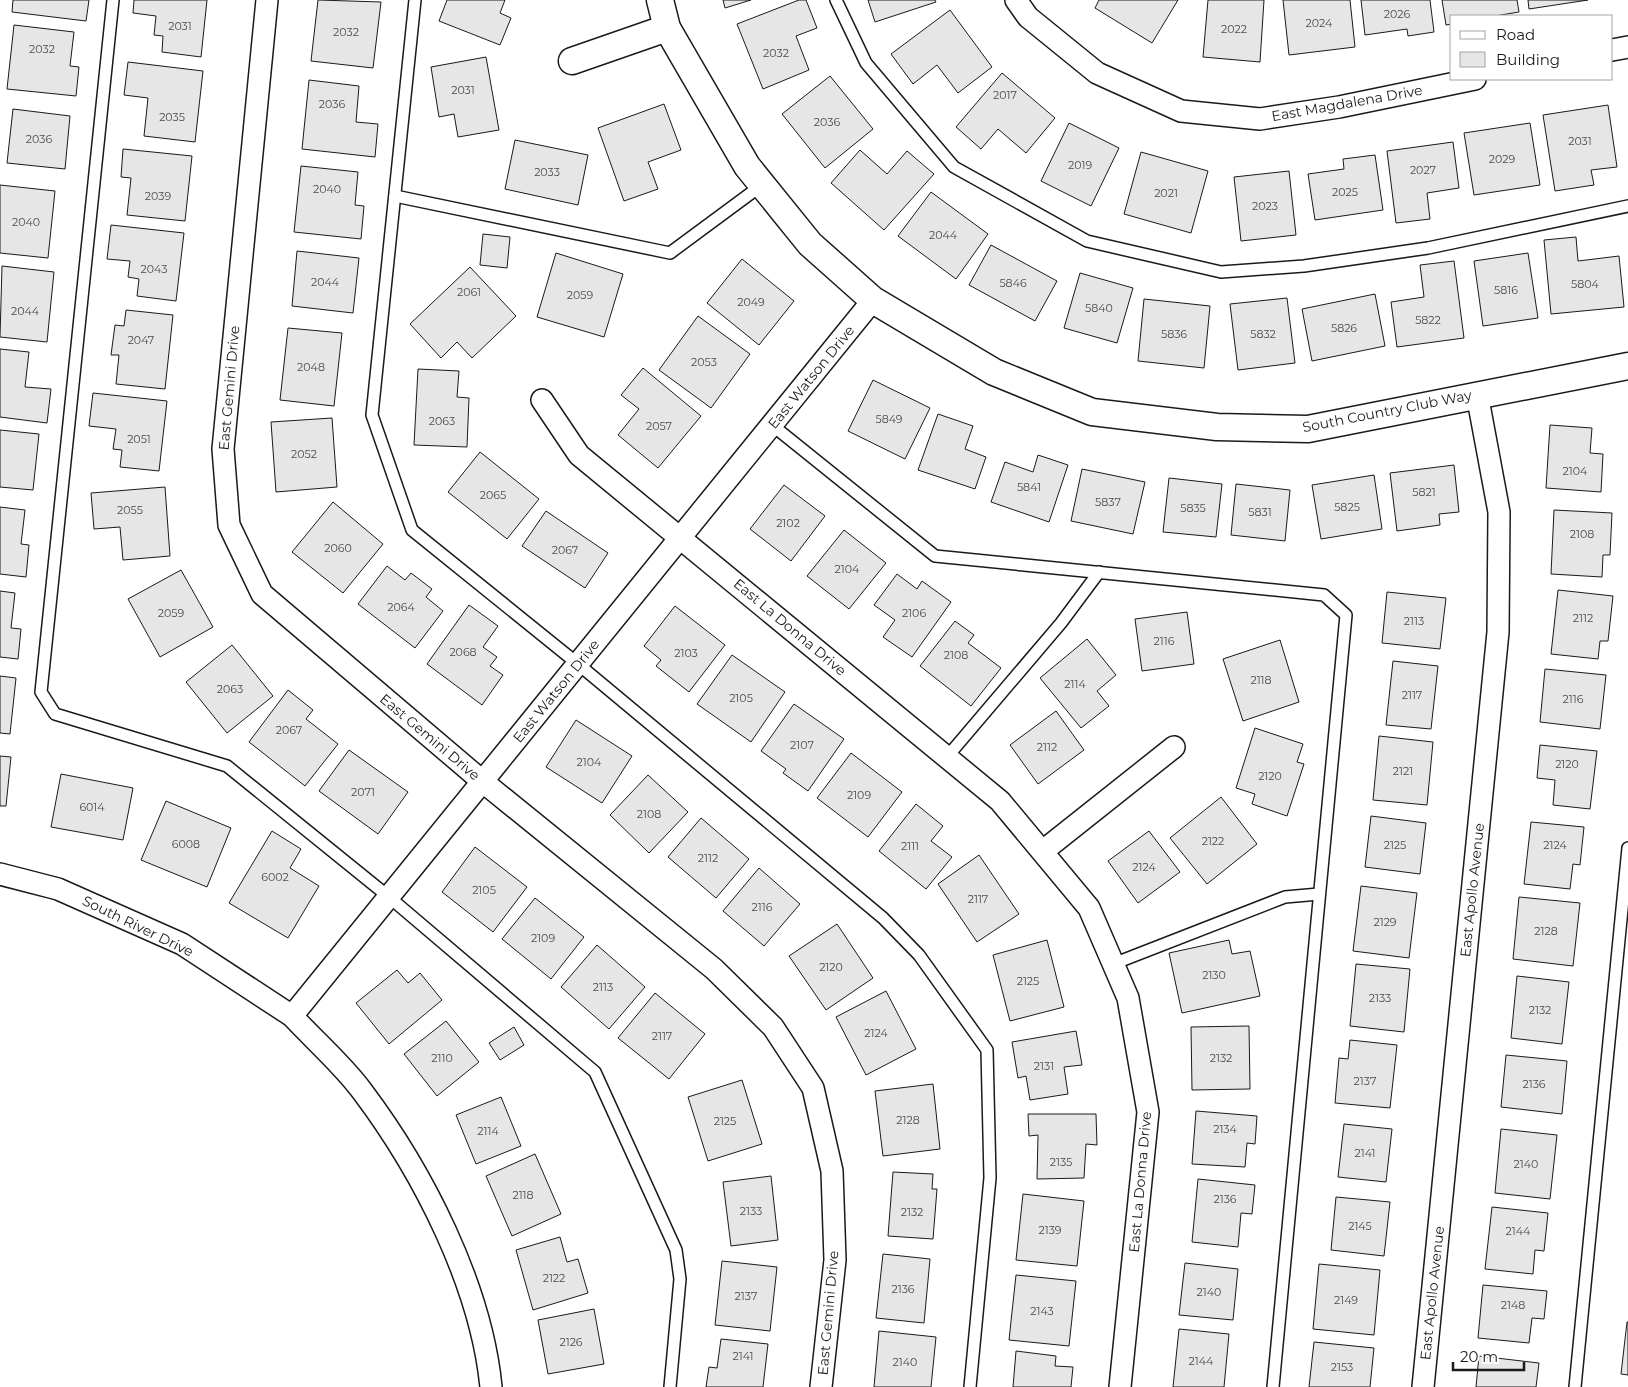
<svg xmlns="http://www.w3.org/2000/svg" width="1628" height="1387" viewBox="0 0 1628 1387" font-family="Montserrat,sans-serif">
<rect width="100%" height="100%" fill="#fff"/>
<g fill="#e6e6e6" stroke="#1a1a1a">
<path d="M13,0H89L86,21L12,12Z"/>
<path d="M134,0H207L201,57L162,52L163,36L154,35L156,16L133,13Z"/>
<path d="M318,0L381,2L373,68L311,61Z"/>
<path d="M447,0H505L500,13L511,18L500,45L439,21Z"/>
<path d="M723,0H751L725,8Z"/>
<path d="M799,0H806L817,28L796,36L809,70L763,89L737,24Z"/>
<path d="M868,0H935L936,2L875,22Z"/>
<path d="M1099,0H1178L1152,43L1095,8Z"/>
<path d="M1208,0H1264L1260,62L1203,57Z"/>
<path d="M1283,0H1350L1355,47L1289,55Z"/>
<path d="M1361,0H1430L1434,32L1408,36L1407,29L1365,35Z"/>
<path d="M1442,0H1517L1519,12L1495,16H1452V24L1446,25Z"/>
<path d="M1528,0H1588L1529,9Z"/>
<path d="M950,10L992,67L958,93L937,65L913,84L891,54Z"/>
<path d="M14,25L74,32L70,66L79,67L76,96L7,89Z"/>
<path d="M486,57L499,130L458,137L454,114L439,117L431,67Z"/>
<path d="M128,62L203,71L195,142L144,136L148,98L124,95Z"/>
<path d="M1002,73L1055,118L1026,153L998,129L981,149L956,127Z"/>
<path d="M830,76L873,129L825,168L782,114Z"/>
<path d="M309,80L359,86L356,122L378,124L375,157L302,149Z"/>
<path d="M664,104L681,150L648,162L658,189L624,201L598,128Z"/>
<path d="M1608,105L1617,167L1591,170L1594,185L1555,191L1543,115Z"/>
<path d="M13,109L70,116L65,169L7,163Z"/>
<path d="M1069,123L1119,148L1091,206L1041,181Z"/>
<path d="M1530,123L1540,185L1474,195L1464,133Z"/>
<path d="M515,140L588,155L578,205L505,189Z"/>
<path d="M1453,142L1459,188L1427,193L1430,219L1396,223L1387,151Z"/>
<path d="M123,149L192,156L185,221L127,215L131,178L121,177Z"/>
<path d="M860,150L887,174L907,151L934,174L884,230L831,183Z"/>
<path d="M1141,152L1208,171L1191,233L1124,214Z"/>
<path d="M1375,155L1383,210L1315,220L1308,174L1344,169L1343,159Z"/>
<path d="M301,166L358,172L355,205L364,206L361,239L294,232Z"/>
<path d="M1289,171L1296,235L1241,241L1234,177Z"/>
<path d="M0,185L55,191L48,258L0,253Z"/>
<path d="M931,192L988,234L956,279L898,236Z"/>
<path d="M111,225L184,233L176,301L137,296L139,279L128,277L130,261L107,259Z"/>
<path d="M483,234L510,237L507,268L480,265Z"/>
<path d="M1576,237L1578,261L1619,256L1624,307L1551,314L1544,240Z"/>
<path d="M991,245L1057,281L1035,321L969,285Z"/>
<path d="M297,251L359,258L353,313L292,306Z"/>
<path d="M556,253L623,274L604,337L537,317Z"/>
<path d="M1528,253L1538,318L1483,326L1474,261Z"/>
<path d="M742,259L794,301L759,345L707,303Z"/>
<path d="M1454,261L1464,338L1397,347L1391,302L1424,297L1420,265Z"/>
<path d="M2,266L54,272L47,342L0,337Z"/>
<path d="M470,267L516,316L472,358L457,342L441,358L410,324Z"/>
<path d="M1080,273L1133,288L1117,343L1064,328Z"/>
<path d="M1375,294L1385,346L1312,361L1302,309Z"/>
<path d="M1287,298L1295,363L1238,370L1230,304Z"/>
<path d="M1144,299L1210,306L1204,368L1138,361Z"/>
<path d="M126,310L173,315L165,389L116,384L119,355H111L115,325L124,326Z"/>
<path d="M698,316L750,354L711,408L659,370Z"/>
<path d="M288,328L342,333L334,406L280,400Z"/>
<path d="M0,349L29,352L25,387L51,389L47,423L0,417Z"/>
<path d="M643,368L701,416L658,468L618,435L639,409L621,395Z"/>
<path d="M418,369L459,371L457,397L469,398L467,447L414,445Z"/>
<path d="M873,380L930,408L905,459L848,431Z"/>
<path d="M93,393L167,401L159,471L120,467L122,450L113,449L116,429L89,426Z"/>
<path d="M938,414L973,426L965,449L986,457L975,489L918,470Z"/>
<path d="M332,418L337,487L276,492L271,422Z"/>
<path d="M1550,425L1592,428L1590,453L1603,454L1601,492L1546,488Z"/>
<path d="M0,430L39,434L33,490L0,487Z"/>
<path d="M480,452L539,499L507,539L448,492Z"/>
<path d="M1038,455L1068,465L1049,522L991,502L1005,462L1033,472Z"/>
<path d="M1454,465L1459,512L1439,514L1440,525L1397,531L1390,473Z"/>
<path d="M1082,469L1145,482L1133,534L1071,521Z"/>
<path d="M1374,475L1382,529L1321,539L1312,485Z"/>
<path d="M1169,478L1222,484L1216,537L1163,532Z"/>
<path d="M1236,484L1290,490L1285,541L1231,535Z"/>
<path d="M784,485L825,516L791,561L750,529Z"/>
<path d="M165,487L170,556L123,560L120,527L94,529L91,493Z"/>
<path d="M333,502L383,544L343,593L292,552Z"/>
<path d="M0,507L25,510L21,544L29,545L26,577L0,574Z"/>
<path d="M1554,510L1612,513L1610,555H1603L1602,577L1551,574Z"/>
<path d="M546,511L608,553L585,588L522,546Z"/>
<path d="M844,530L886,563L849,609L807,576Z"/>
<path d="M387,566L405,580L411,573L432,589L426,597L443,611L415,648L358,604Z"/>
<path d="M181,570L213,627L160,657L128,599Z"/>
<path d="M897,574L917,589L922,581L951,602L912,657L883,637L895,620L874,605Z"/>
<path d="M1558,590L1613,596L1608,641H1600L1598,659L1551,654Z"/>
<path d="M0,591L15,593L11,628L21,629L18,659L0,657Z"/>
<path d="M1387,592L1446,598L1440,649L1382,643Z"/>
<path d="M469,605L498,626L483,647L497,657L490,666L503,675L482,705L427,664Z"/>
<path d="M675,606L725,645L689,692L656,666L661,660L644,646Z"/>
<path d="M1187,612L1194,664L1142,671L1135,619Z"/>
<path d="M955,621L974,635L968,643L1001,668L971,706L920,666Z"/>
<path d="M1087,639L1116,675L1097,691L1109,706L1081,728L1040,678Z"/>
<path d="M1280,640L1299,702L1243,721L1223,659Z"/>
<path d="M232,645L273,696L227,733L186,682Z"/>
<path d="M732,655L785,692L751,742L697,704Z"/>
<path d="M1393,661L1438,666L1431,729L1386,725Z"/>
<path d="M1545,669L1606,675L1600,729L1540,722Z"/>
<path d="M0,676L16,678L10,734L0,733Z"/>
<path d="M288,690L313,710L306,719L338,744L305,786L249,742Z"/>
<path d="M794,704L844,739L808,791L783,773L786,769L761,751Z"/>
<path d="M1056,711L1084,750L1038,784L1010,745Z"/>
<path d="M576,720L632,756L602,803L546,767Z"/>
<path d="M1255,728L1303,744L1297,762L1304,764L1287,816L1252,804L1255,794L1236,788Z"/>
<path d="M1379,736L1433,742L1427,805L1373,800Z"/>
<path d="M1540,745L1597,751L1590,809L1553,805L1555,780L1537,778Z"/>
<path d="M349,750L408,792L378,834L319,791Z"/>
<path d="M851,753L902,792L868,837L817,798Z"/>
<path d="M0,756L11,757L6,806H0Z"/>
<path d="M61,774L133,788L123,840L51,827Z"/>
<path d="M648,775L688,812L649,853L610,815Z"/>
<path d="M1221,797L1257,844L1207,884L1170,838Z"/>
<path d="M166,801L231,828L207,887L141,860Z"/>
<path d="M916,804L943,826L931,841L952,857L926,889L879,851Z"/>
<path d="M1371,816L1426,823L1420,874L1365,867Z"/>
<path d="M701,818L749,859L716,898L668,857Z"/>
<path d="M1531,822L1584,827L1580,865L1573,864L1570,889L1524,884Z"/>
<path d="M272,831L301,849L290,868L319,886L288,938L229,903Z"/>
<path d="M1149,831L1180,872L1138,903L1108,861Z"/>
<path d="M475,847L527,887L493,932L442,892Z"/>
<path d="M979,855L1019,914L977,942L938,884Z"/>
<path d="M759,868L800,904L764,946L723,911Z"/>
<path d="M1361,886L1417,893L1409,958L1353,951Z"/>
<path d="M1519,897L1580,903L1573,966L1513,959Z"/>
<path d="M535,898L584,937L551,979L502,939Z"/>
<path d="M837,924L873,978L826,1010L789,956Z"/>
<path d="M1047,940L1064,1007L1010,1021L993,955Z"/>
<path d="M1229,940L1232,954L1250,951L1260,996L1182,1013L1169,953Z"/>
<path d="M597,945L645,987L609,1029L561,987Z"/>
<path d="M1356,964L1410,969L1404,1032L1350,1026Z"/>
<path d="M397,970L408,983L420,973L442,1000L389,1044L356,1003Z"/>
<path d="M1517,976L1569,982L1562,1044L1511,1038Z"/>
<path d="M886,991L916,1049L866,1075L836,1017Z"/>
<path d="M655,993L705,1034L669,1079L618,1038Z"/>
<path d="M446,1021L479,1062L437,1096L404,1054Z"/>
<path d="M1249,1026L1250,1089L1192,1090L1191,1027Z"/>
<path d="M514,1027L524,1045L500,1060L489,1043Z"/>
<path d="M1076,1031L1082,1065L1064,1067L1068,1094L1030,1100L1026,1076L1018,1078L1012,1042Z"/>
<path d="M1350,1040L1397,1045L1390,1108L1335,1103L1339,1058L1348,1059Z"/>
<path d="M1506,1055L1567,1061L1562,1114L1501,1107Z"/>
<path d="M742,1080L762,1144L708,1161L688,1097Z"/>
<path d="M933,1084L940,1149L883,1156L875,1091Z"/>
<path d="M501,1097L521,1146L476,1164L456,1115Z"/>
<path d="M1196,1111L1257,1116L1255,1144L1247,1143L1245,1167L1192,1164Z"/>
<path d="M1028,1114H1096L1097,1145L1086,1144L1084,1178L1037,1179L1038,1135L1029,1136Z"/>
<path d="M1344,1124L1392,1129L1386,1182L1338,1177Z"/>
<path d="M1501,1129L1557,1135L1550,1199L1495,1193Z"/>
<path d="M535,1154L561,1214L512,1236L486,1176Z"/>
<path d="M893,1172L933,1174L932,1189H937L933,1239L888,1236Z"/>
<path d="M771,1176L778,1240L731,1246L723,1182Z"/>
<path d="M1198,1179L1255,1185L1252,1214L1241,1213L1238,1247L1192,1242Z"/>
<path d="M1023,1194L1084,1201L1077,1266L1016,1260Z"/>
<path d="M1336,1197L1390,1202L1384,1256L1331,1250Z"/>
<path d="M1492,1207L1548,1213L1544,1251L1535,1250L1533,1274L1485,1269Z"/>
<path d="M560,1237L567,1262L578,1259L588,1293L533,1310L516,1250Z"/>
<path d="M883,1254L930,1259L924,1323L876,1318Z"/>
<path d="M722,1261L777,1267L770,1331L715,1325Z"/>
<path d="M1185,1263L1238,1269L1233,1320L1179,1315Z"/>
<path d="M1319,1264L1380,1270L1374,1335L1313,1329Z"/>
<path d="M1016,1275L1076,1281L1069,1346L1009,1340Z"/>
<path d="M1483,1285L1547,1291L1544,1319L1532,1318L1529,1343L1478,1338Z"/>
<path d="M594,1309L604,1364L548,1374L538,1320Z"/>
<path d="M1627,1322H1628V1375L1621,1374Z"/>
<path d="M1179,1329L1229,1334L1224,1387H1173Z"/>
<path d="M879,1331L936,1337L931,1387H874Z"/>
<path d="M721,1339L768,1344L763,1387H706L709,1367L717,1368Z"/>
<path d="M1314,1342L1374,1348L1370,1387H1309Z"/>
<path d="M1016,1351L1056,1356L1055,1366L1073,1367L1071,1387H1013Z"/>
<path d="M1479,1356L1539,1363L1536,1387H1476Z"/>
</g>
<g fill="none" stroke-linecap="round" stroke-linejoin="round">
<g stroke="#1a1a1a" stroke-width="14">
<g id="service">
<path d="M113,0L41,692L55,714L227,766L389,897L595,1072L676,1250L680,1279L670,1387"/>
<path d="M415,0L372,415L412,530L578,664L883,918L919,955L987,1050L990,1178L970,1387"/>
<path d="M836,0L866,63L954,167L1087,241L1221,272L1304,266L1428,248L1628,206"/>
<path d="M395,196L670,253L762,185"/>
<path d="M772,425L935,556L1324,595L1346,615L1273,1387"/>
<path d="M947,757L1061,623L1099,572"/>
<path d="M1113,964L1285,897L1319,894"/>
<path d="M1575,1387L1628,848"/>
</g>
</g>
<g stroke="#1a1a1a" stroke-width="24">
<g id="minor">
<path d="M267,0L223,449L229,525L262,594L482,781L714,969L773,1027L813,1088L832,1171L835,1260L821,1387"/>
<path d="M1016,0L1028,17L1097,73L1181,111L1260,119L1339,107L1475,79"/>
<path d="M1612,50L1628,47"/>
<path d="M542,400L579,455L1000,801L1089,908L1128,998L1148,1112L1120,1387"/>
<path d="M1043,851L1174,747"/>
<path d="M0,874L58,889L182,944L292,1016"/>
<path d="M491,1387C481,1285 423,1172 362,1091C342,1064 315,1041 292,1016L873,300"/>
<path d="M1423,1387L1498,632L1499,512L1477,394"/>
</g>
</g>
<g stroke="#1a1a1a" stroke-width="29">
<g id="tertiary">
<path d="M660,0L667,28L747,166L810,244L873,300L994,372L1092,412L1217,427L1308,429L1628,366"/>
<path d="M572,61L667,28"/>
</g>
</g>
<use href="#service" stroke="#fff" stroke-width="11"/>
<use href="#minor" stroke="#fff" stroke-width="21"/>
<use href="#tertiary" stroke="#fff" stroke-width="26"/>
</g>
<g text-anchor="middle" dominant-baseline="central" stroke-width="4" stroke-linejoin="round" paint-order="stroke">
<g font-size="11" fill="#4d4d4d">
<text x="1397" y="14">2026</text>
<text x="1319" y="23">2024</text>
<text x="180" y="26">2031</text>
<text x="1234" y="29">2022</text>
<text x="346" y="32">2032</text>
<text x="42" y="49">2032</text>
<text x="776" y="53">2032</text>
<text x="463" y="90">2031</text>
<text x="1005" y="95">2017</text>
<text x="332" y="104">2036</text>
<text x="172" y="117">2035</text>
<text x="827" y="122">2036</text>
<text x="39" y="139">2036</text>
<text x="1580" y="141">2031</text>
<text x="1502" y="159">2029</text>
<text x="1080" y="165">2019</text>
<text x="1423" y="170">2027</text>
<text x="547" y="172">2033</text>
<text x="327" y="189">2040</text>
<text x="1345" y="192">2025</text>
<text x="1166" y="193">2021</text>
<text x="158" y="196">2039</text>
<text x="1265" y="206">2023</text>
<text x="26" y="222">2040</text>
<text x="943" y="235">2044</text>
<text x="154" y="269">2043</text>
<text x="325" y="282">2044</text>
<text x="1013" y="283">5846</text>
<text x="1585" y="284">5804</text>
<text x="1506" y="290">5816</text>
<text x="469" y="292">2061</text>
<text x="580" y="295">2059</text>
<text x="751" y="302">2049</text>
<text x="1099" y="308">5840</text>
<text x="25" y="311">2044</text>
<text x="1428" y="320">5822</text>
<text x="1344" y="328">5826</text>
<text x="1174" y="334">5836</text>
<text x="1263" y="334">5832</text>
<text x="141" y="340">2047</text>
<text x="704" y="362">2053</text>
<text x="311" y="367">2048</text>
<text x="889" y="419">5849</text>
<text x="442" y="421">2063</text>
<text x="659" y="426">2057</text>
<text x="139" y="439">2051</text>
<text x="304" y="454">2052</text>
<text x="1575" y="471">2104</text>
<text x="1029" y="487">5841</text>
<text x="1424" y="492">5821</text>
<text x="493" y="495">2065</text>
<text x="1108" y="502">5837</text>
<text x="1347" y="507">5825</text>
<text x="1193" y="508">5835</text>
<text x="130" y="510">2055</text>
<text x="1260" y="512">5831</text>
<text x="788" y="523">2102</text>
<text x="1582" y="534">2108</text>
<text x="338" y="548">2060</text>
<text x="565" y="550">2067</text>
<text x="847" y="569">2104</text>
<text x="401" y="607">2064</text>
<text x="171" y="613">2059</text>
<text x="914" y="613">2106</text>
<text x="1583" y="618">2112</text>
<text x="1414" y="621">2113</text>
<text x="1164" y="641">2116</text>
<text x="463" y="652">2068</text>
<text x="686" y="653">2103</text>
<text x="956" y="655">2108</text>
<text x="1261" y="680">2118</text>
<text x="1075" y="684">2114</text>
<text x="230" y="689">2063</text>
<text x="1412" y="695">2117</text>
<text x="741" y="698">2105</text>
<text x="1573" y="699">2116</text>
<text x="289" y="730">2067</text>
<text x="802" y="745">2107</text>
<text x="1047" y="747">2112</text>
<text x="589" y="762">2104</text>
<text x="1567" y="764">2120</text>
<text x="1403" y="771">2121</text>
<text x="1270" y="776">2120</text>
<text x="363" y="792">2071</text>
<text x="859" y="795">2109</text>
<text x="92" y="807">6014</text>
<text x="649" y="814">2108</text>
<text x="1213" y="841">2122</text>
<text x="186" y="844">6008</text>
<text x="1395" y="845">2125</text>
<text x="1555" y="845">2124</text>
<text x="910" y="846">2111</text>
<text x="708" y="858">2112</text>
<text x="1144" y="867">2124</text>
<text x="275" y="877">6002</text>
<text x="484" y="890">2105</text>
<text x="978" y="899">2117</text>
<text x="762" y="907">2116</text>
<text x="1385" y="922">2129</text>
<text x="1546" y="931">2128</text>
<text x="543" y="938">2109</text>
<text x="831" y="967">2120</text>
<text x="1214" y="975">2130</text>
<text x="1028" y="981">2125</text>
<text x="603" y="987">2113</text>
<text x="1380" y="998">2133</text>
<text x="1540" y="1010">2132</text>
<text x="876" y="1033">2124</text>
<text x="662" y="1036">2117</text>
<text x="442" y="1058">2110</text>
<text x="1221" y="1058">2132</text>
<text x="1044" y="1066">2131</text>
<text x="1365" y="1081">2137</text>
<text x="1534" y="1084">2136</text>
<text x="908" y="1120">2128</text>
<text x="725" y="1121">2125</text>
<text x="1225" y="1129">2134</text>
<text x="488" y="1131">2114</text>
<text x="1365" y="1153">2141</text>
<text x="1061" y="1162">2135</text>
<text x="1526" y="1164">2140</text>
<text x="523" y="1195">2118</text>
<text x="1225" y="1199">2136</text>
<text x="751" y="1211">2133</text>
<text x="912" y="1212">2132</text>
<text x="1360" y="1226">2145</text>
<text x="1050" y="1230">2139</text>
<text x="1518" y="1231">2144</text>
<text x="554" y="1278">2122</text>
<text x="903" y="1289">2136</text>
<text x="1209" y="1292">2140</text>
<text x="746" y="1296">2137</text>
<text x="1346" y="1300">2149</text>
<text x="1513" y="1305">2148</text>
<text x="1042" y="1311">2143</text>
<text x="571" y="1342">2126</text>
<text x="743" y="1356">2141</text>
<text x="1201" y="1361">2144</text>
<text x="905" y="1362">2140</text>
<text x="1342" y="1367">2153</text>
</g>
<g font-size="14" fill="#1a1a1a" stroke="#fff">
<text transform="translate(1347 103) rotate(-10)">East Magdalena Drive</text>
<text transform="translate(811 377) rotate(-51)">East Watson Drive</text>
<text transform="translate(229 388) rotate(-85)">East Gemini Drive</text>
<text transform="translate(1387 411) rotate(-11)">South Country Club Way</text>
<text transform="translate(790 627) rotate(40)">East La Donna Drive</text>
<text transform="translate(556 691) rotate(-51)">East Watson Drive</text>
<text transform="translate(430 737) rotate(40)">East Gemini Drive</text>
<text transform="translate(1472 890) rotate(-84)">East Apollo Avenue</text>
<text transform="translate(138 926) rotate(26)">South River Drive</text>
<text transform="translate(1140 1182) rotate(-85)">East La Donna Drive</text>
<text transform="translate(1432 1293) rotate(-84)">East Apollo Avenue</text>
<text transform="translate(828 1313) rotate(-85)">East Gemini Drive</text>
</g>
</g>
<rect x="1450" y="15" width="162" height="65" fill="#ffffff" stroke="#a3a3a3"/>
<rect x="1460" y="31" width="25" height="8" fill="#ffffff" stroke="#a3a3a3"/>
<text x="1496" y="40" font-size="15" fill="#1a1a1a">Road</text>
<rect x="1460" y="52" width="25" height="15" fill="#e6e6e6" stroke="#a3a3a3"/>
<text x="1496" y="65" font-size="15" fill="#1a1a1a">Building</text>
<path d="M1453 1362v8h71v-8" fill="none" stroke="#1a1a1a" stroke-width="2.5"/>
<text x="1460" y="1362" font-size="15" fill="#1a1a1a" stroke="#ffffff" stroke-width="4" paint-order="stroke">20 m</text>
</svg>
